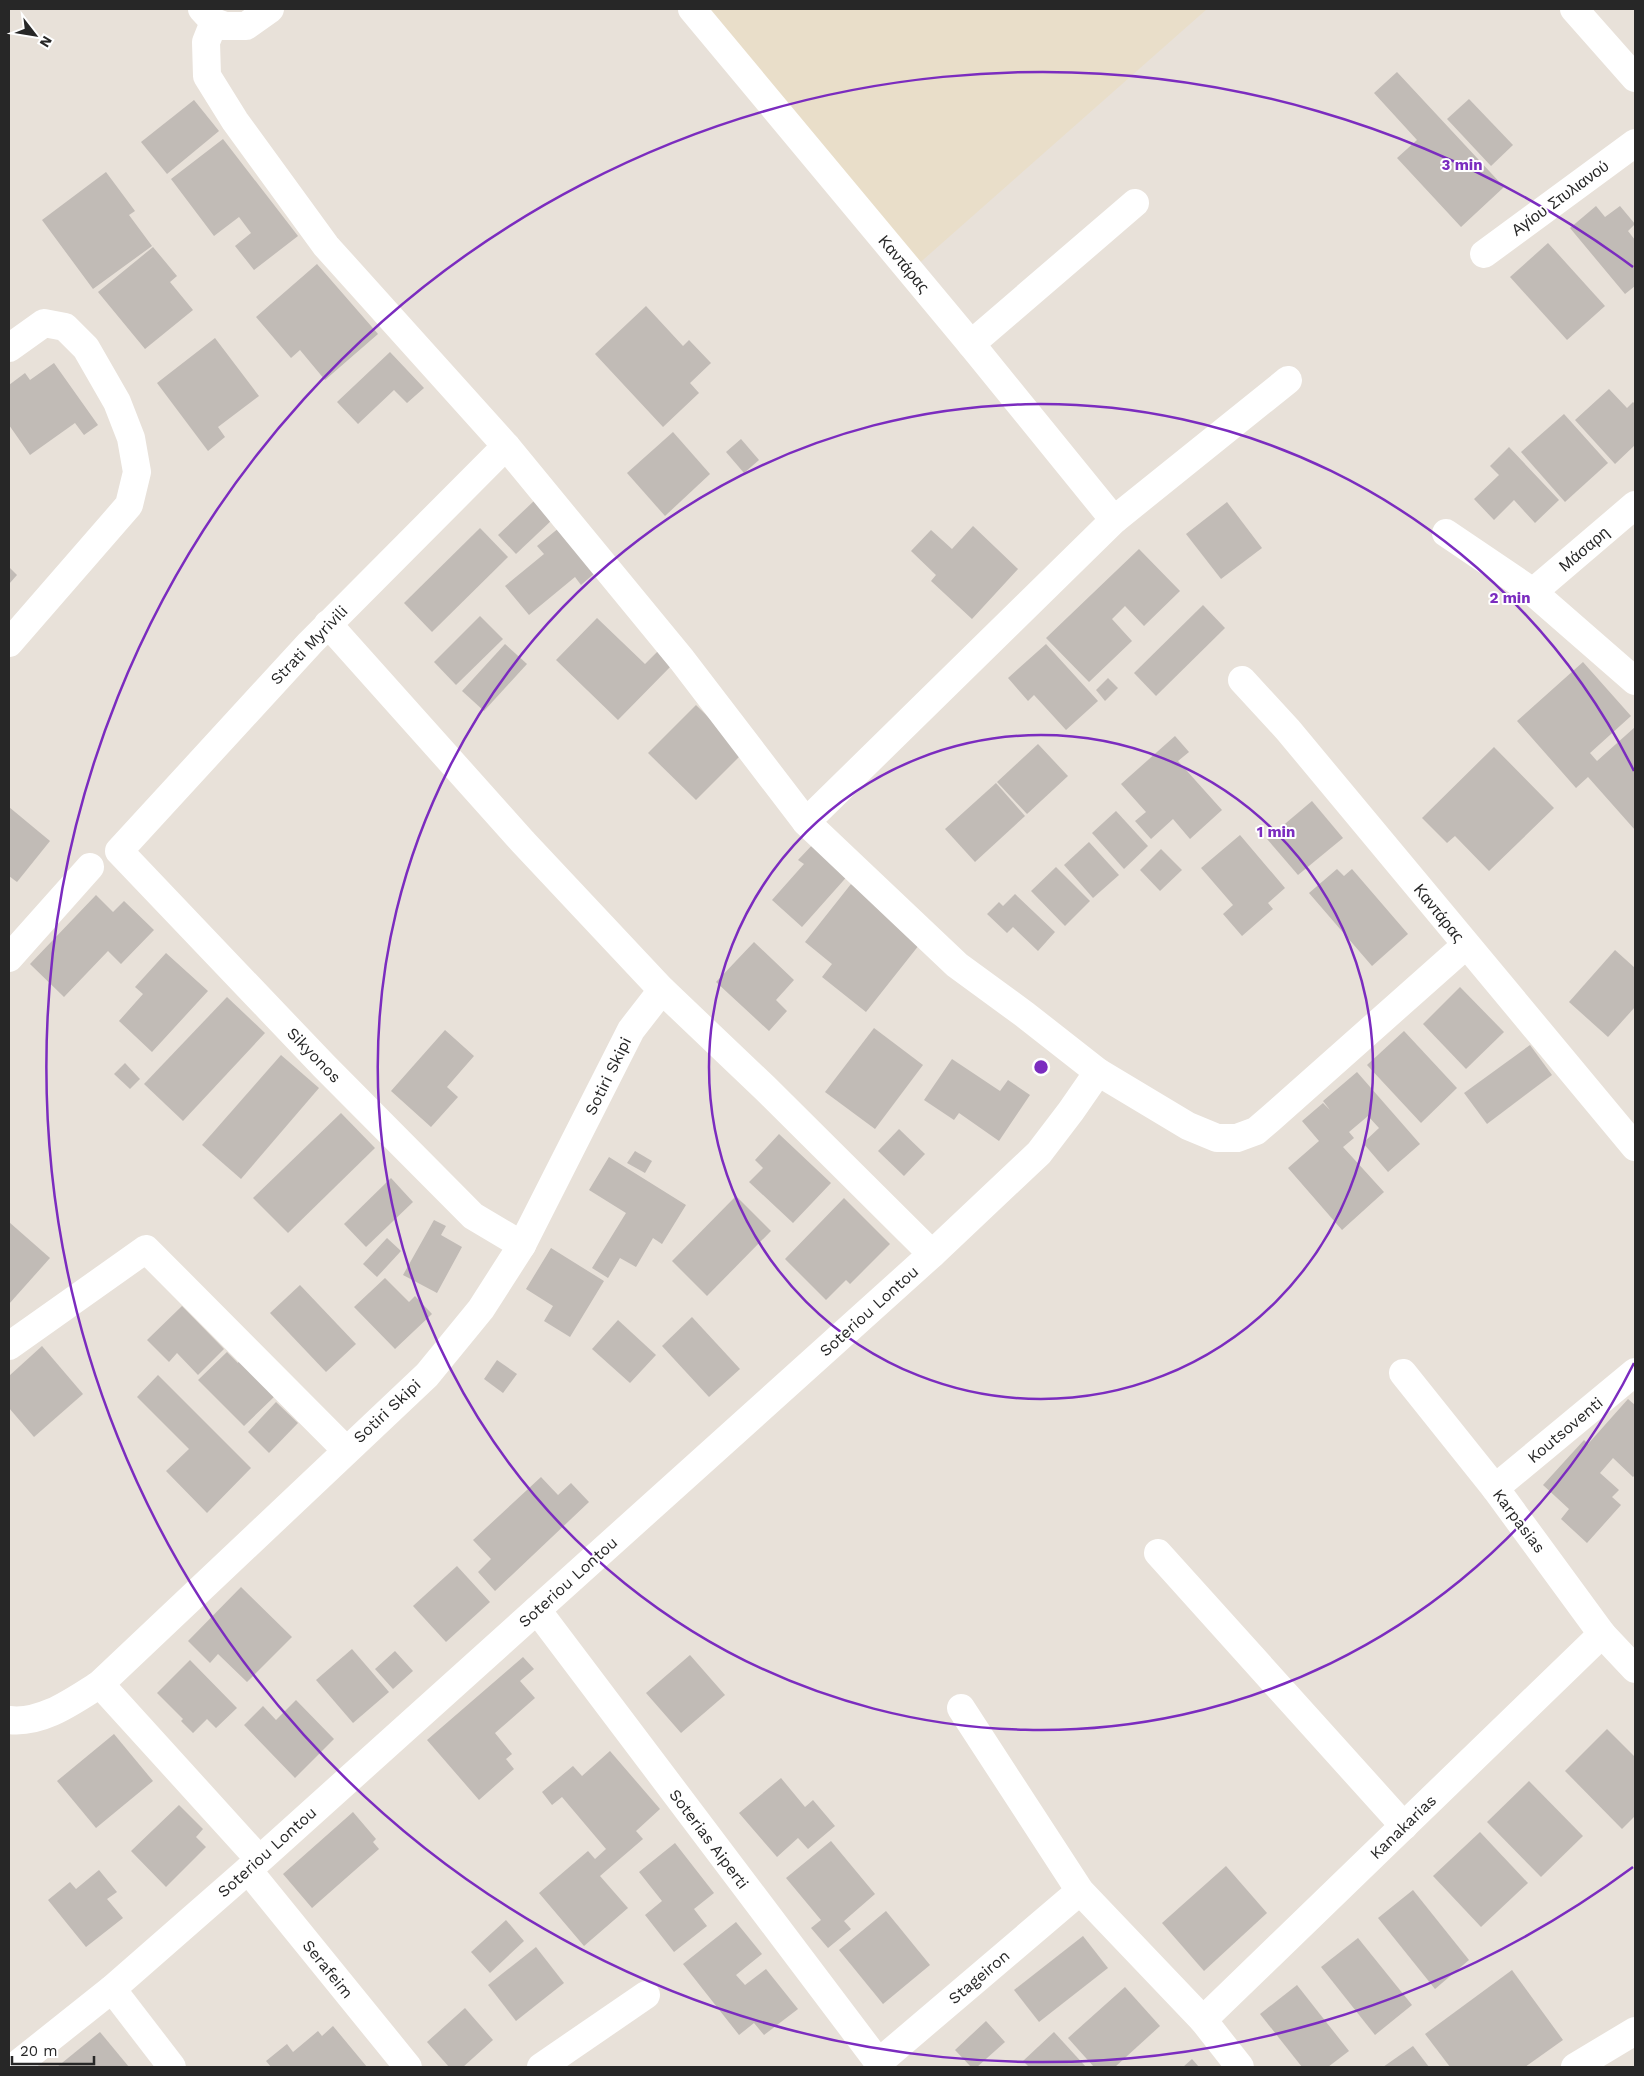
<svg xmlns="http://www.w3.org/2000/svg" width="1644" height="2076" viewBox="0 0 1644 2076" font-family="'Work Sans',sans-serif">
<rect width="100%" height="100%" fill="#e8e1d9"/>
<path fill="#e9dec9" d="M698,9H1207L915,267Z"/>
<g fill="#c1bbb6">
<path d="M1397,72L1504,187L1461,227L1397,158L1417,140L1374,93Z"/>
<path d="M1469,99L1513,145L1491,166L1447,119Z"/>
<path d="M194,100L219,131L167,174L141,142Z"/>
<path d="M223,139L298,236L254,270L235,246L251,233L239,217L214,236L171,179Z"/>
<path d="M106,172L135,211L129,215L152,246L93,289L42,220Z"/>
<path d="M1596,206L1605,217L1620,206L1635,224L1628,231L1635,240V286L1625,294L1570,228Z"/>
<path d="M1548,243L1605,306L1567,340L1510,277Z"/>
<path d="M153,247L177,276L170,282L193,310L145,349L98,292Z"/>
<path d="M317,264L378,334L325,380L300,350L291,358L256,317Z"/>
<path d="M646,306L683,346L689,340L711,363L690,383L699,393L663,427L595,354Z"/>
<path d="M215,338L259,396L218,427L225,437L208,451L157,383Z"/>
<path d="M390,352L424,388L407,403L394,390L358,424L337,402Z"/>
<path d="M54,363L98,425L84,435L75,423L30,455L9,425V385L25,373L30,380Z"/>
<path d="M1609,389L1627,408L1633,402L1635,404V445L1615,464L1575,420Z"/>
<path d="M1564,414L1608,463L1565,502L1521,452Z"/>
<path d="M673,432L710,474L665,516L627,473Z"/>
<path d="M741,439L759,460L744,473L726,452Z"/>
<path d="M1509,447L1559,500L1535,523L1514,500L1494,520L1474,499L1499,475L1490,466Z"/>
<path d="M535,500L553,519L516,554L498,535Z"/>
<path d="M1227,502L1262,548L1221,579L1186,534Z"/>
<path d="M973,526L1018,569L972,619L931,581L936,575L911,551L931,530L952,549Z"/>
<path d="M560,527L596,572L581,585L575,577L529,615L505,586L544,554L537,546Z"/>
<path d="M480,528L508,557L432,632L404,603Z"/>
<path d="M1139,549L1180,591L1144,626L1125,606L1112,619L1132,641L1089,682L1046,638Z"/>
<path d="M9,567L17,575L9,584Z"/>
<path d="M1203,605L1225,628L1156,696L1134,673Z"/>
<path d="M480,616L503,639L456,685L434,662Z"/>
<path d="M597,618L645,664L658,651L672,665L618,720L556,660Z"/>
<path d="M505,644L527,664L484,711L462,691Z"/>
<path d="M1046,644L1098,701L1066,730L1034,695L1028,701L1008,678Z"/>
<path d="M1583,662L1631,716L1590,753L1597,761L1635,727V830L1588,777L1576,788L1517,721Z"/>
<path d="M1108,678L1118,688L1105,701L1096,690Z"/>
<path d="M696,705L744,752L696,800L648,753Z"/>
<path d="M1175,736L1189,752L1178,761L1222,810L1190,839L1173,819L1151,839L1135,821L1146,812L1121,784Z"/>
<path d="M1038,744L1068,776L1027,814L997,782Z"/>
<path d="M1494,747L1554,808L1489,871L1455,836L1447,843L1422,818Z"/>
<path d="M996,783L1025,816L975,862L945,829Z"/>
<path d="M1312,801L1343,838L1298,875L1267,839Z"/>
<path d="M9,807L50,841L17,882L9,876Z"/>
<path d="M1116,811L1148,846L1124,869L1092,833Z"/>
<path d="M1240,835L1285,888L1268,903L1273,909L1242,936L1223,914L1233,905L1201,868Z"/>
<path d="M816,841L851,872L802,927L772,900L804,864L798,860Z"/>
<path d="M1089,842L1119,875L1093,898L1064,865Z"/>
<path d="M1161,849L1182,870L1160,891L1140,870Z"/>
<path d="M1056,867L1090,901L1065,926L1031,891Z"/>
<path d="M1337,869L1344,876L1352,869L1408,934L1372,966L1309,893Z"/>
<path d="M851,884L923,940L866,1012L822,977L832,964L805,942Z"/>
<path d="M1015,894L1055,932L1038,951L1013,927L1007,933L987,914L999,902L1003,906Z"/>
<path d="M96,895L113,912L124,901L154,930L121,964L108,951L64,997L30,964Z"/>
<path d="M754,942L794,980L776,1000L787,1011L769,1031L716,982Z"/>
<path d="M1615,950L1635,968V1007L1608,1037L1569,1002Z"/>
<path d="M166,953L208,991L152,1052L119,1021L143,994L135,987Z"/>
<path d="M1460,987L1504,1032L1466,1069L1423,1024Z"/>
<path d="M227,997L265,1033L183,1121L144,1084Z"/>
<path d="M874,1028L923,1065L875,1129L825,1092Z"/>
<path d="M445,1030L474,1056L447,1087L458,1097L431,1127L391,1091Z"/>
<path d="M1404,1031L1457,1088L1421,1123L1367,1065Z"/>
<path d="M1530,1045L1552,1075L1487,1124L1464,1093Z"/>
<path d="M281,1055L319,1088L241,1179L202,1145Z"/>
<path d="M952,1059L1000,1091L1008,1080L1030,1095L999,1141L959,1113L954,1120L924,1100Z"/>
<path d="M125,1063L140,1079L130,1089L114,1074Z"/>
<path d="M1357,1072L1420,1144L1388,1172L1363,1143L1379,1128L1368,1116L1349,1132L1354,1138L1343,1147L1384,1192L1342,1230L1288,1168L1319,1141L1302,1121L1323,1103L1330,1110L1323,1101Z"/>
<path d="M341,1113L375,1148L288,1233L253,1198Z"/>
<path d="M899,1129L925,1154L904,1176L878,1151Z"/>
<path d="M779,1134L831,1183L793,1223L749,1182L763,1168L755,1160Z"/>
<path d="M635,1151L652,1161L645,1173L627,1163Z"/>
<path d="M609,1157L686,1205L662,1244L653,1238L636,1267L620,1258L608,1278L592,1268L626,1213L589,1190Z"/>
<path d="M391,1178L413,1202L366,1247L344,1224Z"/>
<path d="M736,1196L771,1231L707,1296L672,1261Z"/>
<path d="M844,1198L890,1244L850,1284L846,1280L826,1300L785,1259Z"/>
<path d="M434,1220L446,1226L441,1235L462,1247L437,1293L403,1275Z"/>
<path d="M9,1222L50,1258L9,1304Z"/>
<path d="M387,1238L401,1251L377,1277L363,1264Z"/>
<path d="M551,1248L604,1281L570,1337L544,1321L553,1306L526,1289Z"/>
<path d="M385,1278L409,1302L415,1296L432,1314L395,1349L354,1307Z"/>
<path d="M300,1285L356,1344L326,1372L270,1313Z"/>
<path d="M182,1306L224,1349L198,1375L177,1353L169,1362L147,1340Z"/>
<path d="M692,1317L740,1369L709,1397L662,1346Z"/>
<path d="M618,1320L656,1355L630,1383L592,1349Z"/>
<path d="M42,1346L83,1394L34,1437L9,1408V1376Z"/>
<path d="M227,1352L238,1363L239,1361L275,1396L244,1426L198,1380Z"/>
<path d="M497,1360L517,1374L503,1393L484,1379Z"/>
<path d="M158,1375L251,1468L207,1513L166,1471L189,1449L137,1397Z"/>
<path d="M1628,1399L1635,1405V1475L1633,1477L1613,1458L1600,1473L1619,1490L1612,1497L1621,1505L1587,1543L1561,1519L1569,1509L1543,1485L1584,1440L1588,1444Z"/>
<path d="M276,1402L298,1423L269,1453L248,1432Z"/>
<path d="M541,1477L558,1495L571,1483L589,1502L495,1591L478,1572L491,1559L473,1540Z"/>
<path d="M457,1566L490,1602L446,1642L413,1606Z"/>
<path d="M241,1587L292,1637L247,1682L218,1654L210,1663L188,1641Z"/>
<path d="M352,1649L389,1692L353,1723L316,1680Z"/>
<path d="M395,1651L413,1671L393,1689L375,1669Z"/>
<path d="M690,1655L725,1695L681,1733L646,1693Z"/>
<path d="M523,1657L534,1669L520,1681L535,1698L495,1733L512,1754L506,1759L514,1769L479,1800L427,1740Z"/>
<path d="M190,1660L237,1708L216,1728L207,1719L193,1733L181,1721L183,1719L157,1693Z"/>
<path d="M296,1700L334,1739L295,1778L244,1725L263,1706L276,1720Z"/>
<path d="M1607,1729L1635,1757V1816L1622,1829L1565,1771Z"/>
<path d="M114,1734L153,1781L96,1828L57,1781Z"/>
<path d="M610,1751L660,1809L636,1831L643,1839L600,1876L628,1908L584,1946L539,1893L588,1851L595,1859L606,1849L562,1797L552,1805L542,1792L573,1766L582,1776Z"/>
<path d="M781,1778L805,1807L813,1800L835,1826L808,1849L798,1838L777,1857L739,1813Z"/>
<path d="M1529,1781L1583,1836L1541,1877L1487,1822Z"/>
<path d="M179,1805L203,1829L196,1837L206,1847L166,1887L131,1851Z"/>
<path d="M353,1812L376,1839L373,1842L379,1849L312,1908L283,1874Z"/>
<path d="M1480,1832L1528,1883L1481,1927L1433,1876Z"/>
<path d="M831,1841L875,1894L844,1921L851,1929L828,1948L811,1928L821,1920L786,1878Z"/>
<path d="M675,1843L714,1893L694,1909L707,1926L674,1952L645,1915L662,1901L639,1872Z"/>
<path d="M1226,1866L1267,1913L1204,1971L1162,1923Z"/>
<path d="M99,1870L117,1892L107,1899L123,1918L86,1947L48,1900L70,1882L76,1889Z"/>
<path d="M1413,1890L1469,1960L1435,1989L1378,1918Z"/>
<path d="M886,1911L930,1965L883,2004L839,1950Z"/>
<path d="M506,1920L524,1941L490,1973L471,1952Z"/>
<path d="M736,1922L762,1954L736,1975L745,1985L766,1969L798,2009L764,2035L754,2023L739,2035L683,1964Z"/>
<path d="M1083,1936L1108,1968L1039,2022L1014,1990Z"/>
<path d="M1358,1938L1412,2005L1375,2035L1321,1967Z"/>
<path d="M536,1947L564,1983L516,2021L488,1985Z"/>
<path d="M1512,1970L1563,2040L1525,2067H1450L1425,2034Z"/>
<path d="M1297,1985L1349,2051L1328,2067H1302L1260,2014Z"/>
<path d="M1125,1987L1160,2026L1115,2067H1094L1068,2038Z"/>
<path d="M465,2008L493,2040L463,2067H449L427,2042Z"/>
<path d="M986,2021L1005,2042L977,2067H971L955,2050Z"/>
<path d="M333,2026L367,2067H271L266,2061L287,2044L293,2052L318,2031L322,2036Z"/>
<path d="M100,2032L129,2067H57Z"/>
<path d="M1054,2032L1086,2067H1029L1023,2061Z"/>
<path d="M1413,2046L1429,2067H1383Z"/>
<path d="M1192,2059L1199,2067H1183Z"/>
</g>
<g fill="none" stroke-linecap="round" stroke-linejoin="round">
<g stroke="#fff" stroke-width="28">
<path d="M202,9L214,22L225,26H246L270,9"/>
<path d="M692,9L971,344L1114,520"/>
<path d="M214,22L206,42L207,76L235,121L326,246L506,446L682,660L806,822L957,965L1024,1014L1098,1072L1188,1126L1217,1138H1237L1256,1131L1270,1119L1466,945"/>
<path d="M971,344L1135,203"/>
<path d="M9,348L44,323L65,327L86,348L117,402L131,438L137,472L129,505L9,643"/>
<path d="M506,446L310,643L119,851L324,1066L473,1216L522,1245"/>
<path d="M1446,533L1533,592L1635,681"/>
<path d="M1533,592L1635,505"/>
<path d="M328,624L523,842L662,990L765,1088L932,1254"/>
<path d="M1242,680L1288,730L1635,1147"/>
<path d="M806,822L1114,520L1288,380"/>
<path d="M9,958L90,867"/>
<path d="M9,1346L146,1249L346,1450"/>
<path d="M1403,1373L1495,1488L1602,1634L1635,1669"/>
<path d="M1495,1488L1635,1372"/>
<path d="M1158,1553L1404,1826"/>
<path d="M537,1610L882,2067"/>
<path d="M100,1684L259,1859"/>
<path d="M961,1708L1080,1891L1203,2020L1240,2067"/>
<path d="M9,1720C42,1724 73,1701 100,1684L427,1375L481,1309L522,1245L631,1030L662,990"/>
<path d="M248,1870L408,2067"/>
<path d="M112,1989L172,2067"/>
<path d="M1203,2020L1602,1634"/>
<path d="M878,2063L1080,1891"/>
<path d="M14,2067L112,1989L248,1870L932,1254L1039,1153L1071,1111L1098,1072"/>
<path d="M541,2067L646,1995"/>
<path d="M1575,2067L1635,2031"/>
</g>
<g stroke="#fff" stroke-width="28">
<path d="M1574,9L1635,78"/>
<path d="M1484,254L1635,143"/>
</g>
</g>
<g fill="none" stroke="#7b2cbf" stroke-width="2.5">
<circle cx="1041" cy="1067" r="332"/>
<path d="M1634 1363A663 663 0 1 1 1634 771"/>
<path d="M1633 1867A995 995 0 1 1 1633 267"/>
</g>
<g text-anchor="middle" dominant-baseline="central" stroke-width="4" stroke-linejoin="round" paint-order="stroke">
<g font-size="16" fill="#272727" stroke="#fff">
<text transform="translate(1560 198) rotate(-36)">Αγίου Στυλιανού</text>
<text transform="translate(904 264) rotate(50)">Καντάρας</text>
<text transform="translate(1584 549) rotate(-40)">Μάσαρη</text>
<text transform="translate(309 645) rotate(-46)">Strati Myrivili</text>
<text transform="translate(1439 913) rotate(51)">Καντάρας</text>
<text transform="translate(314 1055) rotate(46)">Sikyonos</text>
<text transform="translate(608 1076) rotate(-64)">Sotiri Skipi</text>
<text transform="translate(869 1311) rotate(-42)">Soteriou Lontou</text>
<text transform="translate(387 1411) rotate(-43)">Sotiri Skipi</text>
<text transform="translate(1565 1430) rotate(-40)">Koutsoventi</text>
<text transform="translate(1519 1521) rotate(53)">Karpasias</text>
<text transform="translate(568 1582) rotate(-42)">Soteriou Lontou</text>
<text transform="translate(1403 1827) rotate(-44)">Kanakarias</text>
<text transform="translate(709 1839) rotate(53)">Soterias Aiperti</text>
<text transform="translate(267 1852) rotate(-42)">Soteriou Lontou</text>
<text transform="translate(328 1969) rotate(51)">Serafeim</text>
<text transform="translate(979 1977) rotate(-40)">Stageiron</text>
</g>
</g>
<circle cx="1041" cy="1067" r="8" fill="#7b2cbf" stroke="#fff" stroke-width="2.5"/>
<g font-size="15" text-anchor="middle" font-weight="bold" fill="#7b2cbf" stroke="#fff" stroke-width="4" stroke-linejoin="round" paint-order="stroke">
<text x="1462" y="170">3 min</text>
<text x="1510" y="603">2 min</text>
<text x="1276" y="837">1 min</text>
</g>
<rect width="1644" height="2076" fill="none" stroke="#272727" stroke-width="20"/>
<g transform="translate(35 35) rotate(121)" stroke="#ffffff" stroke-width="4" paint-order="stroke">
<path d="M0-4L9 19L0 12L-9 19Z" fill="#272727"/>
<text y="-8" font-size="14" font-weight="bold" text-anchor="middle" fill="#272727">N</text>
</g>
<path d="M12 2056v8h82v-8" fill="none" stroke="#272727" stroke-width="2.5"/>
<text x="20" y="2056" font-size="15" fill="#272727" stroke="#ffffff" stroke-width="4" paint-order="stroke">20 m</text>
</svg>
